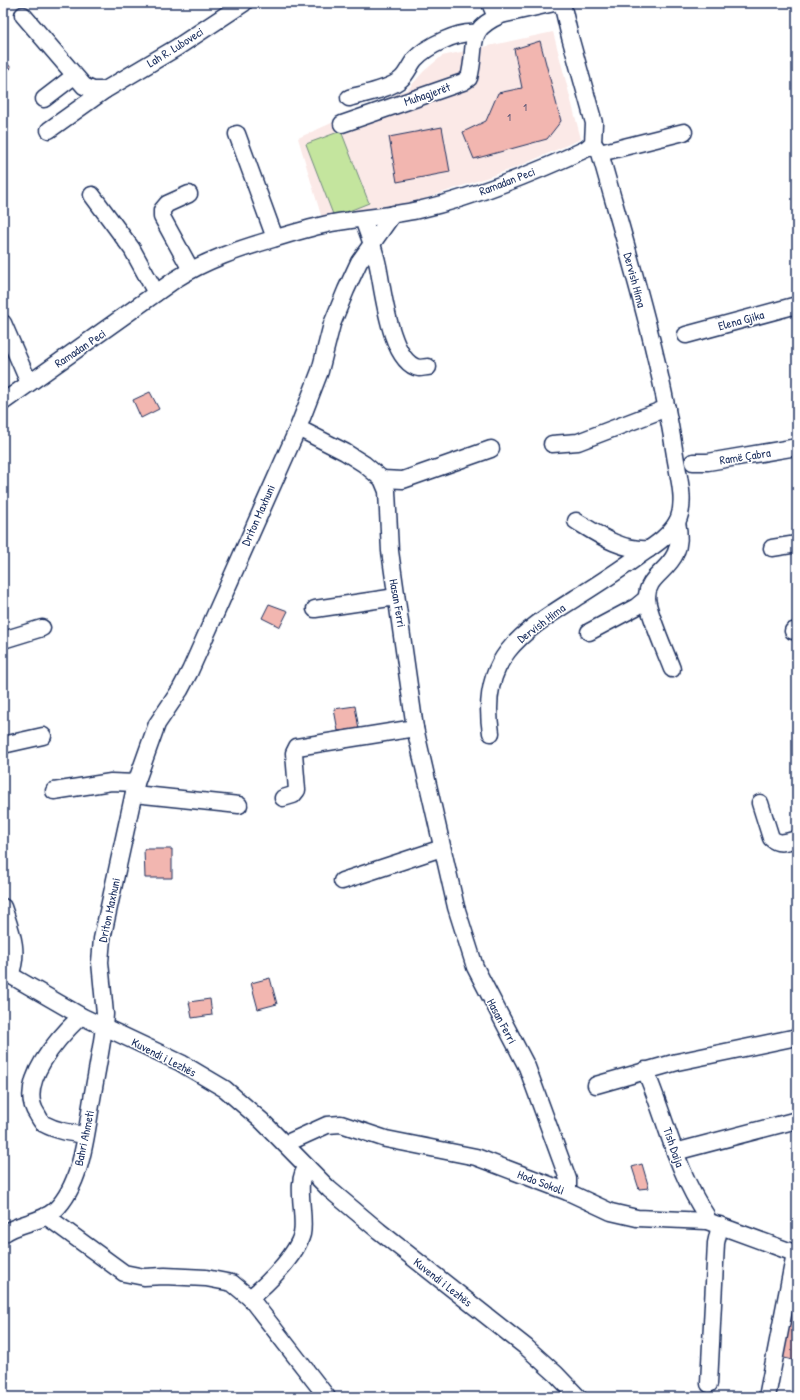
<svg xmlns="http://www.w3.org/2000/svg" width="800" height="1400" viewBox="0 0 800 1400" font-family="'Patrick Hand',sans-serif">
<rect width="100%" height="100%" fill="#fff"/>
<filter id="ink" filterUnits="userSpaceOnUse"><feTurbulence type="fractalNoise" baseFrequency=".025" numOctaves="2"/><feDisplacementMap in="SourceGraphic" scale="8" xChannelSelector="R" yChannelSelector="G"/><feConvolveMatrix kernelMatrix="1 2 1 2 8 2 1 2 1" color-interpolation-filters="sRGB"/></filter>
<g filter="url(#ink)">
<path fill="#fbe9e7" d="M553,32L581,139L515,168L415,202L323,222L298,138L408,89L424,71L442,56Z"/>
<path fill="#c4e59e" stroke="#708a7e" d="M341,131L369,203L334,217L306,144Z"/>
<g fill="#f2b6b0" stroke="#1b2f5e">
<path d="M540,41L561,121L547,139L474,159L463,132L486,121L498,93L522,88L514,49Z"/>
<path d="M3,57L11,68L3,75Z"/>
<path d="M442,127L450,172L397,182L389,137Z"/>
<path d="M150,392L159,409L141,418L133,400Z"/>
<path d="M269,604L288,611L280,627L262,618Z"/>
<path d="M355,706L359,729L338,731L334,709Z"/>
<path d="M144,849H172V878H145Z"/>
<path d="M270,978L277,1004L258,1009L251,983Z"/>
<path d="M210,999L212,1015L192,1018L189,1002Z"/>
<path d="M642,1164L649,1188L639,1189L632,1167Z"/>
<path d="M797,1288V1361L780,1357Z"/>
</g>
<g fill="none" stroke-linecap="round" stroke-linejoin="round">
<g stroke="#1b2f5e" stroke-width="19">
<g id="minor">
<path d="M490,3L493,10L501,15L554,3"/>
<path d="M23,15L84,86L93,90H105L176,48L244,3"/>
<path d="M349,98C363,94 391,89 401,79C407,74 410,65 415,59C427,46 458,31 476,33"/>
<path d="M44,99L74,76"/>
<path d="M342,124L463,82L469,78C478,45 464,31 501,15"/>
<path d="M49,130L105,90"/>
<path d="M237,134L275,238"/>
<path d="M600,153L684,132"/>
<path d="M189,194L167,204L162,210V217L191,270"/>
<path d="M92,195L132,249L156,293"/>
<path d="M363,219C368,234 375,250 378,266C383,289 390,363 419,368C422,368 425,367 428,367"/>
<path d="M3,323L29,383"/>
<path d="M686,335L797,305"/>
<path d="M3,402L176,279C206,260 239,249 273,239C293,233 312,227 332,223C360,218 390,216 418,210C476,197 532,174 586,149L593,143L594,123L570,37L562,3"/>
<path d="M298,428L345,452L364,464L382,479L387,491L390,551L415,728L456,907L475,967L527,1067L568,1179V1192"/>
<path d="M552,444L578,442L667,408"/>
<path d="M693,462H708L797,447"/>
<path d="M382,479L403,480L491,449"/>
<path d="M576,521C599,535 621,551 649,549"/>
<path d="M772,548L797,544"/>
<path d="M315,609L396,597"/>
<path d="M793,631L797,630"/>
<path d="M589,632L636,607L647,598"/>
<path d="M3,640L42,628"/>
<path d="M672,669C666,653 648,613 647,598C646,569 688,570 677,522"/>
<path d="M491,733C479,657 522,632 579,596C598,584 618,571 636,558C650,548 668,538 677,522C687,503 678,475 675,455C659,352 628,253 600,153L593,143"/>
<path d="M3,745L43,736"/>
<path d="M54,791L111,782L136,783"/>
<path d="M134,794L239,805"/>
<path d="M283,798L293,795L297,790L294,753L297,747L415,728"/>
<path d="M760,803L771,838C779,846 788,841 797,839"/>
<path d="M342,881L442,848"/>
<path d="M3,907C11,931 20,951 10,975"/>
<path d="M3,971L81,1016L181,1063L225,1089L262,1121L329,1189L379,1231L526,1347L556,1374L578,1397"/>
<path d="M81,1016C59,1037 16,1083 37,1114C39,1117 41,1122 44,1124C57,1131 71,1133 85,1135"/>
<path d="M645,1070C666,1118 676,1171 706,1215L707,1221"/>
<path d="M596,1085L677,1062L797,1037"/>
<path d="M285,1144L327,1125L341,1124L386,1139L476,1157L568,1192L611,1212L637,1218L707,1221L797,1254"/>
<path d="M675,1152L797,1120"/>
<path d="M46,1216L124,1273L144,1277L165,1276L206,1278L232,1283L250,1298L327,1397"/>
<path d="M3,1234C19,1222 41,1223 55,1210C82,1184 86,1134 92,1099C96,1075 101,1051 104,1027L105,1014L100,962L102,939L136,783L157,724L180,690L190,671L298,428L320,371L332,324L346,290L359,262L393,214"/>
<path d="M250,1298C267,1284 296,1256 302,1234C306,1215 294,1181 307,1167"/>
<path d="M709,1384L716,1243L720,1225"/>
<path d="M767,1397L795,1253"/>
</g>
</g>
<use href="#minor" stroke="#fff" stroke-width="16"/>
</g>
</g>
<g text-anchor="middle" dominant-baseline="central" stroke-width="3" stroke-linejoin="round" paint-order="stroke">
<g font-size="10" fill="#515172">
<text x="525" y="107">1</text>
<text x="509" y="117">1</text>
</g>
<g font-size="12" fill="#1b2f5e" stroke="#fff">
<text transform="translate(175 47) rotate(-32)">Lah R. Luboveci</text>
<text transform="translate(427 94) rotate(-19)">Muhagjerët</text>
<text transform="translate(507 181) rotate(-21)">Ramadan Peci</text>
<text transform="translate(635 280) rotate(75)">Dervish Hima</text>
<text transform="translate(741 320) rotate(-15)">Elena Gjika</text>
<text transform="translate(80 348) rotate(-34)">Ramadan Peci</text>
<text transform="translate(745 456) rotate(-9)">Ramë Çabra</text>
<text transform="translate(258 515) rotate(-66)">Driton Maxhuni</text>
<text transform="translate(398 603) rotate(80)">Hasan Ferri</text>
<text transform="translate(541 623) rotate(-37)">Dervish Hima</text>
<text transform="translate(109 910) rotate(-78)">Driton Maxhuni</text>
<text transform="translate(502 1021) rotate(62)">Hasan Ferri</text>
<text transform="translate(164 1057) rotate(27)">Kuvendi i Lezhës</text>
<text transform="translate(84 1138) rotate(-78)">Bahri Ahmeti</text>
<text transform="translate(674 1147) rotate(71)">Tish Daija</text>
<text transform="translate(541 1182) rotate(21)">Hodo Sokoli</text>
<text transform="translate(443 1282) rotate(38)">Kuvendi i Lezhës</text>
</g>
</g>
<rect width="800" height="1400" fill="none" stroke="#fff" stroke-width="16"/>
<rect x="8" y="8" width="784" height="1384" fill="none" stroke="#1b2f5e" stroke-width="1.5" filter="url(#ink)"/>
</svg>
